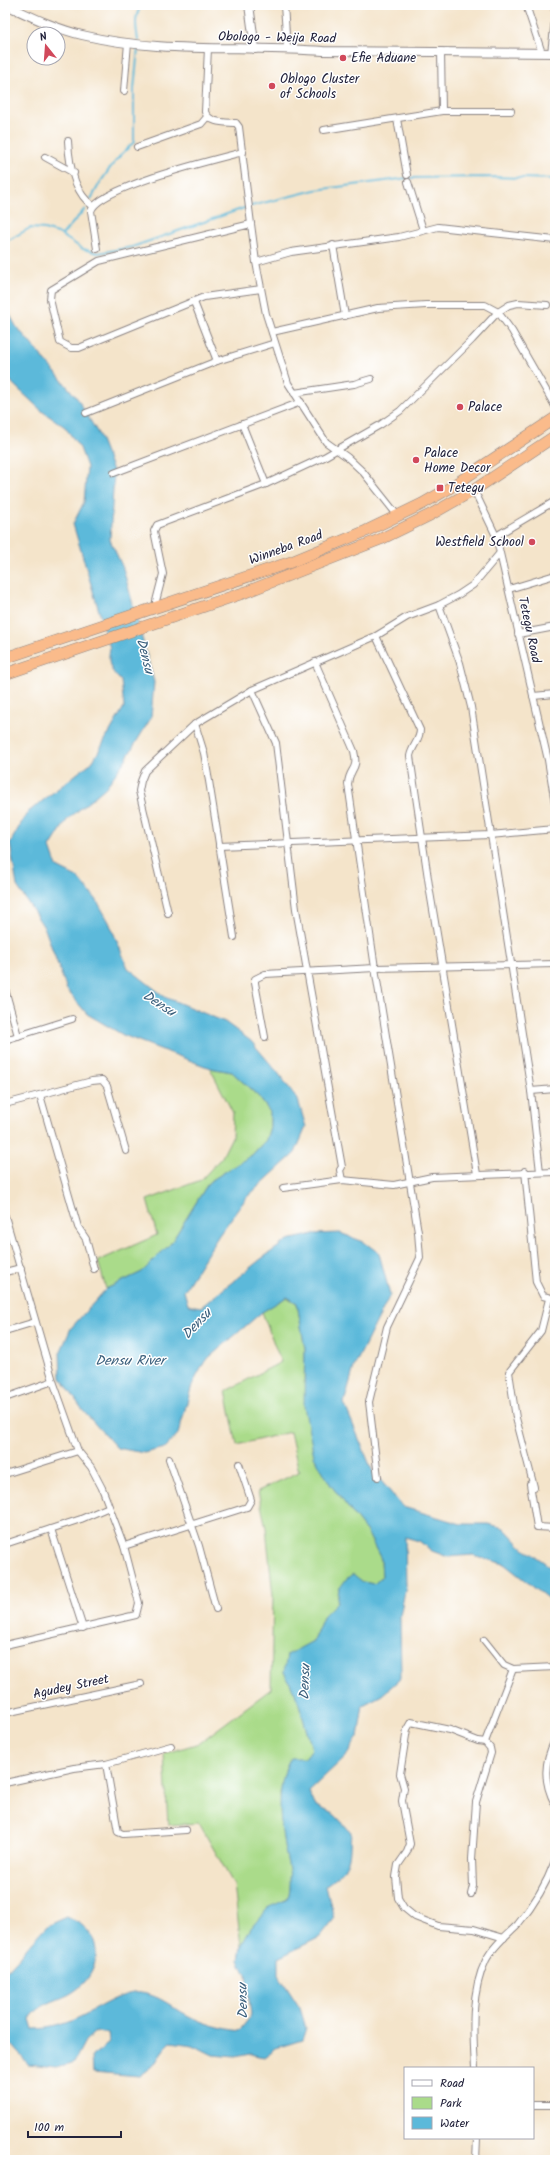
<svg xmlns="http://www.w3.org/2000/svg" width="560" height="2165" viewBox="0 0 560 2165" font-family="Kalam,sans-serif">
<rect width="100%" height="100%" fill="#fff"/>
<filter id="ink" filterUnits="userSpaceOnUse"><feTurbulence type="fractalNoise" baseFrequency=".025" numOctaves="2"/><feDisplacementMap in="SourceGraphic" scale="8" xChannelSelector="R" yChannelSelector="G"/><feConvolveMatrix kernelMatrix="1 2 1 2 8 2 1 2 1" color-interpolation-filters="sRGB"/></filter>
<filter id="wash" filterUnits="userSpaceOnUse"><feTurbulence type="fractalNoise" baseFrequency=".012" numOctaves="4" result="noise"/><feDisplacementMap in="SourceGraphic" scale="16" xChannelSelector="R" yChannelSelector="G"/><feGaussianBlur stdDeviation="0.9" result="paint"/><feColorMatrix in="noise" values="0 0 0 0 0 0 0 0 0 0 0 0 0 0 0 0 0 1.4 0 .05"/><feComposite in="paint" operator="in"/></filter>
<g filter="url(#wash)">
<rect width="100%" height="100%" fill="#f4e4ca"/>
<g fill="#aadb8a" stroke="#667e62">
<path d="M210,1068L232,1072L258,1096L270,1112V1127L266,1140L252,1155L209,1182L171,1243L142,1272L106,1289L98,1261L157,1235L147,1200L201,1180L222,1157L232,1137L233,1113Z"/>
<path d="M286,1297L297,1303L305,1349L304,1382L330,1484L367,1532L381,1559L382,1576L374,1584L363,1582L353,1575L339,1589L337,1602L324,1615L313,1641L303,1647L284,1672L297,1697L312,1749L280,1792L283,1838L292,1883L288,1899C262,1911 255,1922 241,1946L234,1885L199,1823L168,1825L164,1754L199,1743L271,1689L273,1596L266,1528L258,1491L299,1472L290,1432L237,1445L226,1391L281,1362L262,1312Z"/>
</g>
<path fill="#5cb9da" stroke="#3f6e8a" d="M5,306L16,326L77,398L99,435L114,473L110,540L123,568L154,682L151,718L124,762L106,787L67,820L50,847L57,867L77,877L96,899L109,922L128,968L165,997L225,1022L251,1041L279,1074L298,1100L306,1127L295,1153L247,1197L219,1235L184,1291L188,1305L201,1307L261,1259L288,1240L314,1234L340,1233L364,1242L379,1253L390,1295L354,1367L344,1403L372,1470L403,1507L461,1524H488L504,1528L521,1546L555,1570V1604L504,1564L473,1555L448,1557L432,1551L419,1541L405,1537L406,1586L400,1616L401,1678L382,1695L363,1705L358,1737L347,1755L309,1791L315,1805L335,1815L351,1832C349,1862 352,1867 326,1885L334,1919L320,1937L278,1958V1974L300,2008L306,2028L302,2040L276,2048L264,2057L251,2054L235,2057L213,2055L193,2045L171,2042L164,2049L156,2063L139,2076L93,2072L92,2056L109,2043L108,2033L95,2032L85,2041L74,2062L57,2067L28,2064L5,2038V1972L47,1926L67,1917C72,1920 79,1922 83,1926C105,1944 97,1975 76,1990C60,2002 42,2000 30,2019L33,2029C50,2029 65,2024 80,2017C95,2010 124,1990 141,1993C159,1995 172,2007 187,2015C204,2024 220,2028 239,2031L251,2016L246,1975L239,1960L241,1946L251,1928L269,1907L288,1899C294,1875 286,1862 283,1839C279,1813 277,1781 291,1758H305L312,1749L297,1697L284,1672L287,1655L313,1641L324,1615L337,1602L339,1589L347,1578L353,1574L363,1582L374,1584L382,1577L381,1559L367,1532L330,1484L314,1456L304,1406L305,1349L297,1303L287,1297L262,1312L205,1361L192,1385L178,1434L165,1448L144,1453L117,1448L84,1412L61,1378L60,1353L71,1328L106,1289L142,1272L171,1243L209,1182L252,1155L266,1140L270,1127V1112L258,1096L232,1072L210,1068L123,1035L87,1014L67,990L45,929L17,886L10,843L27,813L93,761L124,707L121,681C110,670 107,664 110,648L73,524L84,502L87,467L80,448L65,427L43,412L13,384L5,373Z"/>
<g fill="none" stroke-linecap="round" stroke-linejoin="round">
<g stroke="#5cb9da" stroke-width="2">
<path d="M138,40C136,27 133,14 143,5"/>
<path d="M91,199C102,177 116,158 134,142V89L138,48"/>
<path d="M251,206L315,190L408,178L493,177L555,179"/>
<path d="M62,235L85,209"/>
<path d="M5,242L30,228L44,229L58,233L83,249L98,253L132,247L247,207"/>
</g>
</g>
</g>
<g filter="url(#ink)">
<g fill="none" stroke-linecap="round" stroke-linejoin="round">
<g stroke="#8b8382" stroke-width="8">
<g id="minor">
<path d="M284,5L287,48"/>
<path d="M526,5L542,53"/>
<path d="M554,5L555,12"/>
<path d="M208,48L205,112C210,124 226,122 236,123L239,127L251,224"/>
<path d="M441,51L442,111"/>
<path d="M551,53L555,20"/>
<path d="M124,91L128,43"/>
<path d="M397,119L407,175"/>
<path d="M324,130L442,111H511"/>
<path d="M68,141C69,163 74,193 93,206"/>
<path d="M137,147L201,124L207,117"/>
<path d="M45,157L74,173"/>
<path d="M408,182L423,230"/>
<path d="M333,245L345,316"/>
<path d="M97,249L91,211C99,187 216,159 243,152"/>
<path d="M256,262L291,252L399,237L438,227L555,240"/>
<path d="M261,289L204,297L79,348H71L60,342L50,299L51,290L99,261L251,224L256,262L266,314L288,383L326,442L347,457L363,472L398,516"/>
<path d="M194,302L217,361"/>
<path d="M272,332L378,308L426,305H485L498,312L512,331L555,406"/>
<path d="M294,393L354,384L371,379"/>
<path d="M86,413L217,361L275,343"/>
<path d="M242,424L266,484"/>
<path d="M114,473L301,402"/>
<path d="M474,490L496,536L548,760L555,803"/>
<path d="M496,536L555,501"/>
<path d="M509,589L555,575"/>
<path d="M156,601L163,574L154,531L157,525L266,484L324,457L380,425L400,411L472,340L498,312L509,305L518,303L547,305"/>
<path d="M439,605L460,663L471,707L531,1091L540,1172"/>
<path d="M518,634L555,627"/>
<path d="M376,636L420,730C420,740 412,746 410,756L430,892L477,1174"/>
<path d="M315,662L354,751C359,772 349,767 348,784L375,968L418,1232L420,1258L387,1327L369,1402L378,1477"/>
<path d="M252,690L276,743L296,909L342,1167L340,1170L342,1180"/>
<path d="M533,696L555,694"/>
<path d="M195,724L204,753L209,781L234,937"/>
<path d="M219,846L490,835L555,829"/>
<path d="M168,913L139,791L141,781L145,771L195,724L252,690L376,636L407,617L439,605L458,595L473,585L499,554"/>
<path d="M5,989L18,1036"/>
<path d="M265,1037L255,983V979L265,974L375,968L555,964"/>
<path d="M5,1040L72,1019"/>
<path d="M531,1091L555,1089"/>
<path d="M40,1095L78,1227L86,1239L94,1269"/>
<path d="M5,1104L92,1081L102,1080L107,1086L126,1151"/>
<path d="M525,1171L536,1282L543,1296L555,1299"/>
<path d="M283,1188L342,1180L394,1185L432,1177L555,1172"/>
<path d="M5,1216L53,1381L78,1451L91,1467L102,1488L124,1546L139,1603L136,1615L5,1645"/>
<path d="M5,1272L21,1268"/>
<path d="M5,1331L35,1322"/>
<path d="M5,1398L53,1381"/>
<path d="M169,1459L199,1546L216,1609"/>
<path d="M5,1474L78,1451"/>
<path d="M530,1484L537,1527L555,1528"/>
<path d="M534,1487L516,1418L509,1372L541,1331L549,1299"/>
<path d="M51,1529L83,1628"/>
<path d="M5,1544L81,1519L109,1507"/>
<path d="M124,1546L247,1507L251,1500L239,1464"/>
<path d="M484,1640L504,1665L513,1669L555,1667"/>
<path d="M5,1713L141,1684"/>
<path d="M555,1740C544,1762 543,1782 555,1804"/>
<path d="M485,1742L513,1669"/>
<path d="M106,1764L118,1832L123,1834L186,1830"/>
<path d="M5,1783L74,1768L106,1764L171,1746"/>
<path d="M471,1894L473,1886L472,1859L476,1802L491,1753L490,1748L485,1742L478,1741L450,1730L411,1722L407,1729L400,1774L404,1788L402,1801L410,1844L407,1852L398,1865L396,1877L398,1898L404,1908L415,1917L438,1926L474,1929L504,1938"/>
<path d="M475,2068C473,2034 470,1992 486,1960C493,1946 507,1935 518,1924C534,1905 546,1885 555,1861"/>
<path d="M533,2105H555"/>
<path d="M476,2160L477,2138"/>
</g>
</g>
<g stroke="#8b8382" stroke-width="10">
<g id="tertiary">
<path d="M6,5C30,16 56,29 82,35C161,54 242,45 323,51L555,53"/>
<path d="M249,5L255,49"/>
</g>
</g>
<g stroke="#8b8382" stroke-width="12">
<g id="trunk">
<path d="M5,658L291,562L366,531L422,504L448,489L555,418"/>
<path d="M5,674L246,592L381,539L430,515L474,490L555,436"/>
</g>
</g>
<use href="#minor" stroke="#fff" stroke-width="6"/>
<use href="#tertiary" stroke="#fff" stroke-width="8"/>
<use href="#trunk" stroke="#fabb8b" stroke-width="11"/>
</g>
</g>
<g fill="#d1495b" stroke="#fff" stroke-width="1.5">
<circle cx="343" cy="58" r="4"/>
<circle cx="272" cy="86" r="4"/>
<circle cx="460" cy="407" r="4"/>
<circle cx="416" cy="460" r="4"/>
<rect x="436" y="484" width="8" height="8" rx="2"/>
<circle cx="532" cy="542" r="4"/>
</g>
<g text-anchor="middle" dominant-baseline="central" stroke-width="3" stroke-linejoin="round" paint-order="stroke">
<g font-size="13" fill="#22223b" stroke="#fff">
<text transform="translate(277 38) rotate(1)">Obologo - Weija Road</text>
<text transform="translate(286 548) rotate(-20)">Winneba Road</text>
<text transform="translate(529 630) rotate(78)">Tetegu Road</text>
<text transform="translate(71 1687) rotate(-12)">Agudey Street</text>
</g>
<g font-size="13" fill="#22223b" stroke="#fff" text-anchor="start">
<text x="351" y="58">Efie Aduane</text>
<text x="280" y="79">Oblogo Cluster<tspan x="280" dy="15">of Schools</tspan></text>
<text x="468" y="407">Palace</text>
<text x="424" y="453">Palace<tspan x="424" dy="15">Home Decor</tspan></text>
<text x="448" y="488">Tetegu</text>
<text x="524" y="542" text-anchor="end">Westfield School</text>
</g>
<g font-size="14" font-style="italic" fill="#395e7b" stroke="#fff">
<text transform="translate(145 656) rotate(76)">Densu</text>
<text transform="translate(159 1004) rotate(33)">Densu</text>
<text transform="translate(197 1324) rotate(-47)">Densu</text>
<text x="130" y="1361">Densu River</text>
<text transform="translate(305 1682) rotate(-88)">Densu</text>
<text transform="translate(243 2001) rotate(-91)">Densu</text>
</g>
</g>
<rect width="560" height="2165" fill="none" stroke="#fff" stroke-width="20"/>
<rect x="404" y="2067" width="130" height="72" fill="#ffffff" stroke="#a7a7b1"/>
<rect x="412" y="2080" width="20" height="6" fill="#ffffff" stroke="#a7a7b1"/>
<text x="440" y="2087" font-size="12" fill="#22223b">Road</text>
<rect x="412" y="2097" width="20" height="12" fill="#aadb8a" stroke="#a7a7b1"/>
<text x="440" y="2107" font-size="12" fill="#22223b">Park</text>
<rect x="412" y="2117" width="20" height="12" fill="#5cb9da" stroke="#a7a7b1"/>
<text x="440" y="2127" font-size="12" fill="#22223b">Water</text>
<g transform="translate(46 46) rotate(343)"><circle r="19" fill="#ffffff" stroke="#a7a7b1"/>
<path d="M0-3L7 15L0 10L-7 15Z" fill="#d1495b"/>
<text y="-6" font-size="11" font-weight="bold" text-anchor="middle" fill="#22223b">N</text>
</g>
<path d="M28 2131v6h93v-6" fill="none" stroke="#22223b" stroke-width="2"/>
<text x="34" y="2131" font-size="12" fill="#22223b" stroke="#ffffff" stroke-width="3" paint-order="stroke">100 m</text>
</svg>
